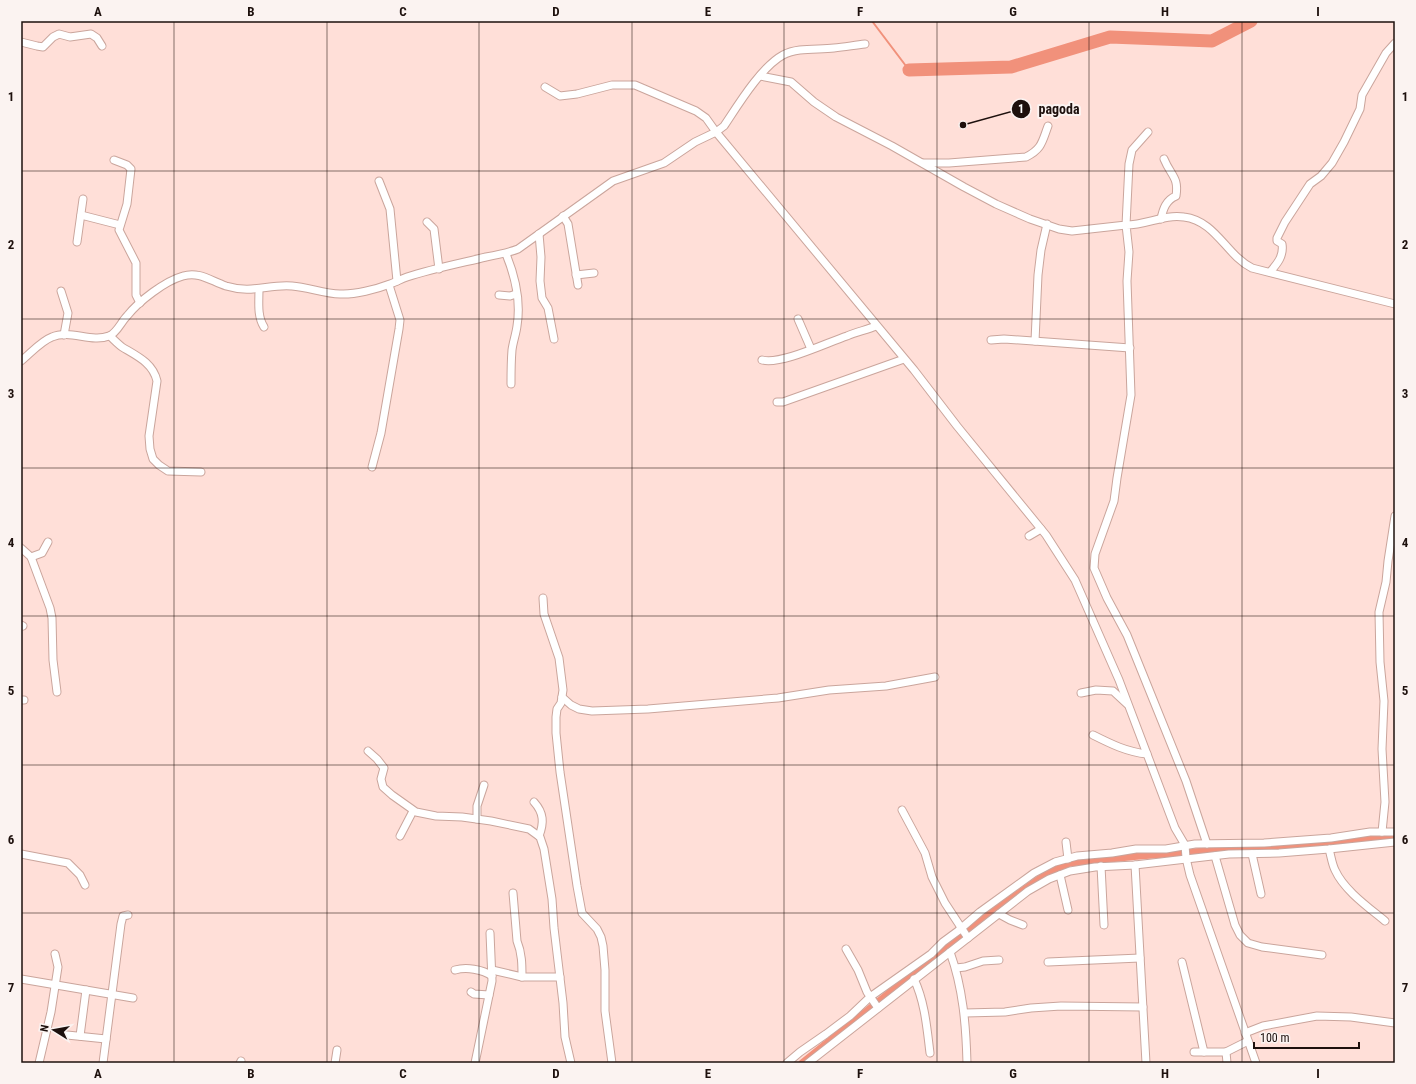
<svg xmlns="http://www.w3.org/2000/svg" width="1416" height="1084" viewBox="0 0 1416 1084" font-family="'Roboto Condensed',sans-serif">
<rect width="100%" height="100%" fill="#ffdfd8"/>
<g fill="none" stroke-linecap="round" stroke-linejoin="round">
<path stroke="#f1917b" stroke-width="2" d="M872,21L909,70"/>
<path stroke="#f1917b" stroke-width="7" d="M802,1063L970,928L1050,871L1070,863L1139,856L1395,837"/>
<path stroke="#f1917b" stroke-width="13" d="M909,70L1011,67L1110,37L1212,41L1251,21"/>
<g stroke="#caa59c" stroke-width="9">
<g id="street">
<path d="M21,42L37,46L43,47L53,37L59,34L70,37L91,34L97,38L102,46"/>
<path d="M760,76L791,82L814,102L836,117L892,146L964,187L996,204L1030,219L1059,229L1072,231L1126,225L1129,164L1132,150L1148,132"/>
<path d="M545,87L560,96L577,94L612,85H635L696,111L706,118L716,132L914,370L957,426L1046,535L1075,580L1119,680L1175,828L1185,845L1186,858L1190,875L1256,1063"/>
<path d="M114,160L127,165L131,169L127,204L119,230L136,263V295L140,303"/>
<path d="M923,163H949L1026,157C1042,149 1042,142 1048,126"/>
<path d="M379,181L390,209L397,281"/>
<path d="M81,215L120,225"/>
<path d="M563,216L568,224L578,285"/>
<path d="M1161,219C1163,209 1166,200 1176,196C1179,177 1171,176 1164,159"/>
<path d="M427,222L434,229L439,269"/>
<path d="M539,234L541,257L540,281L542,298L548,308L554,339"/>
<path d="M77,242L83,199"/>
<path d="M506,254C515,276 521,302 517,326C516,334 513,342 512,350C511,362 511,373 511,384"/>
<path d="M1270,272C1277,264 1284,256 1282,244L1277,241V238L1285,222L1310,184L1321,176L1332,163L1344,142L1360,109L1362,95L1386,53L1395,43"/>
<path d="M576,275L594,273"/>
<path d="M259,289C259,302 257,316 264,327"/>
<path d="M61,291L68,313L64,335"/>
<path d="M499,295L510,296L516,294"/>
<path d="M798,319L811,349"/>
<path d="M110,336C114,340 118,344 122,347C137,356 153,363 157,381L149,436L150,449L153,459L159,465L168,471L201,472"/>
<path d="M991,340L1004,339L1130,348"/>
<path d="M1035,341L1038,275L1041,250L1047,224"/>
<path d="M762,360C781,365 826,343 847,336C856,332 866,330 876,326"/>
<path d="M21,361C31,353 41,341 52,337C70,329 91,343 109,336C117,333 121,322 127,316C139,301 165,281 183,276C199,271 211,281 226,286C252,294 268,284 292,286C308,287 324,294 340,294C354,295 377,289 390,284C396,282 401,279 407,277C431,269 461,263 486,257C497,255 508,253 518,249L613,181L664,163L695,142L716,132L724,126C738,105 761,67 783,55C798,47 818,50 834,48C845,47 855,45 865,44"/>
<path d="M777,402H783L904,359"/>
<path d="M372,467L381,433L399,329L400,320L389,285"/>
<path d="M1029,536L1041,529"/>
<path d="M21,548L31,557L50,608L52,618L53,660L57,692"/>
<path d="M31,557L42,553L48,542"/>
<path d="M543,598L544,614L559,658L563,690L561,703L557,709L556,717V733L560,772L577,886L582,913L597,929L601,937L603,946L605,970V1011L612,1063"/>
<path d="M21,625L23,626"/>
<path d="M1081,693L1096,690L1113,691L1127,704"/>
<path d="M562,697L571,705L579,709L592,711L648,709L778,698L829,690L886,686L935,677"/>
<path d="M21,700H24"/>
<path d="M1093,735C1111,744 1127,752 1147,754"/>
<path d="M368,751L377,759L384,768L381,779L383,787L392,795L416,812L436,816L462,817L491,821L529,829L540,837L544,849L552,899L554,928L563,1003L565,1037L571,1063"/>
<path d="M534,802C544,813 544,823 539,836"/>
<path d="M902,810L925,853L932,877L945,903L968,938"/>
<path d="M477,819V806L484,785"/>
<path d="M1382,832L1385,802L1382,749L1384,701L1380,662L1379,612L1386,582L1388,561L1395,516"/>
<path d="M400,836L413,811"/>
<path d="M1066,842L1068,859"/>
<path d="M1207,844L1186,781L1127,635L1107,598L1094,568L1095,554L1114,501L1117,478L1131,395L1127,281L1129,252L1126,225C1147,225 1164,214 1184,217C1216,221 1226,255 1252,268L1395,304"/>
<path d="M1329,849C1331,856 1332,864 1335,870C1344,890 1368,907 1385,921"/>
<path d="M21,854L68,863L80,875L85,885"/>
<path d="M1252,854L1261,894"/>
<path d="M1215,856L1235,925L1240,935L1248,943L1262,947L1322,955"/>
<path d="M1135,865L1146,1063"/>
<path d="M1101,866L1104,925"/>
<path d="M1060,875L1068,910"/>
<path d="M513,893L517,941C522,953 522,965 522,977"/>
<path d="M999,914L1010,920L1023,925"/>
<path d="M846,949L858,970L867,992L878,1008"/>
<path d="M950,952C963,988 966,1025 967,1063"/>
<path d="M1048,962L1140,958"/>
<path d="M1182,962L1204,1052"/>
<path d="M956,968L965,967L983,961L999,960"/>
<path d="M455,970C466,967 482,969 492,976"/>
<path d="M492,970L522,977H560"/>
<path d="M21,979L133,998"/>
<path d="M914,979C925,1002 927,1029 930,1053"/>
<path d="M471,992L474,994L489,995"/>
<path d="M965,1013L1005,1012L1031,1008L1061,1006L1143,1007"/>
<path d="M1245,1033L1263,1026L1317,1016L1351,1017L1395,1023"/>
<path d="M67,1035L106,1039"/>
<path d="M80,1036L86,990"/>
<path d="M1194,1052H1226"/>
<path d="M39,1063L51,1012L58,967L55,954"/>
<path d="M103,1063L121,924L123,916L128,915"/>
<path d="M240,1063L241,1061"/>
<path d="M335,1063L337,1050"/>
<path d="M475,1063L492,981L490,933"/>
<path d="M787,1063L800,1052L826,1034L850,1016L870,997L931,954L943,942L958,931L980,912L1034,873L1055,862L1077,856L1112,853L1136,849H1166L1195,844L1264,843L1331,838L1370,832H1395"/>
<path d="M808,1063L1028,891L1049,879L1070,871L1095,867L1135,865L1229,854L1279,853L1329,849L1395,842"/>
<path d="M1227,1063L1226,1052L1248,1041"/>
</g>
</g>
<use href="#street" stroke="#fff" stroke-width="7"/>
</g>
<path fill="none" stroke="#1d100d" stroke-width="1" stroke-opacity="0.55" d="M174,21V1063M327,21V1063M479,21V1063M632,21V1063M784,21V1063M937,21V1063M1089,21V1063M1242,21V1063M21,171H1395M21,319H1395M21,468H1395M21,616H1395M21,765H1395M21,913H1395"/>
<path fill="none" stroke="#1d100d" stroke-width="1.5" d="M963 125L1021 109"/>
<g fill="#1d100d" stroke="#fbf3f1" stroke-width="1.5">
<circle cx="963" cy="125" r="4"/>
<circle cx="1021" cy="109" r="10"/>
</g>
<g font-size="12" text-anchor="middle" font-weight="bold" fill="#fff">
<text x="1021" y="113">1</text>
</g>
<g font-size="14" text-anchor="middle" font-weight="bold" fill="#1d100d" stroke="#fbf3f1" stroke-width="4" stroke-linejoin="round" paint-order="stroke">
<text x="1059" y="114">pagoda</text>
</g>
<rect width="1416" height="1084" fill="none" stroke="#fbf3f1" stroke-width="44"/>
<g transform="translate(54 1030) rotate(281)" stroke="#fbf3f1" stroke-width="3" paint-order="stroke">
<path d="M0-3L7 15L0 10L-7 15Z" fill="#1d100d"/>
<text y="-6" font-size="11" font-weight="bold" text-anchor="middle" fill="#1d100d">N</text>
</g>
<path d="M1254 1042v6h105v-6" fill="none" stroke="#1d100d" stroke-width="2"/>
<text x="1260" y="1042" font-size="12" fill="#1d100d" stroke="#fbf3f1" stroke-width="3" paint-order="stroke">100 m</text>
<rect x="22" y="22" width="1372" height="1040" fill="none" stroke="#1d100d" stroke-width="1.5"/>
<g font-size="13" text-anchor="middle" font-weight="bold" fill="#1d100d">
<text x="98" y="16">A</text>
<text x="251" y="16">B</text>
<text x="403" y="16">C</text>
<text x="556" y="16">D</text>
<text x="708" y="16">E</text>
<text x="860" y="16">F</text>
<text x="1013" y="16">G</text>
<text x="1165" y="16">H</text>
<text x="1318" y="16">I</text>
<text x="11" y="101">1</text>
<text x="1405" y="101">1</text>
<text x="11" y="249">2</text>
<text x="1405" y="249">2</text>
<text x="11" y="398">3</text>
<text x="1405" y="398">3</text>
<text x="11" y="547">4</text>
<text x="1405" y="547">4</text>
<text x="11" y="695">5</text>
<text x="1405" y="695">5</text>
<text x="11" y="844">6</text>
<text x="1405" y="844">6</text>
<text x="11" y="992">7</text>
<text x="1405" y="992">7</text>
<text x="98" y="1078">A</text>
<text x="251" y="1078">B</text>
<text x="403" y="1078">C</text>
<text x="556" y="1078">D</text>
<text x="708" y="1078">E</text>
<text x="860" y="1078">F</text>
<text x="1013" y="1078">G</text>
<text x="1165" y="1078">H</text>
<text x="1318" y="1078">I</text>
</g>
</svg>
